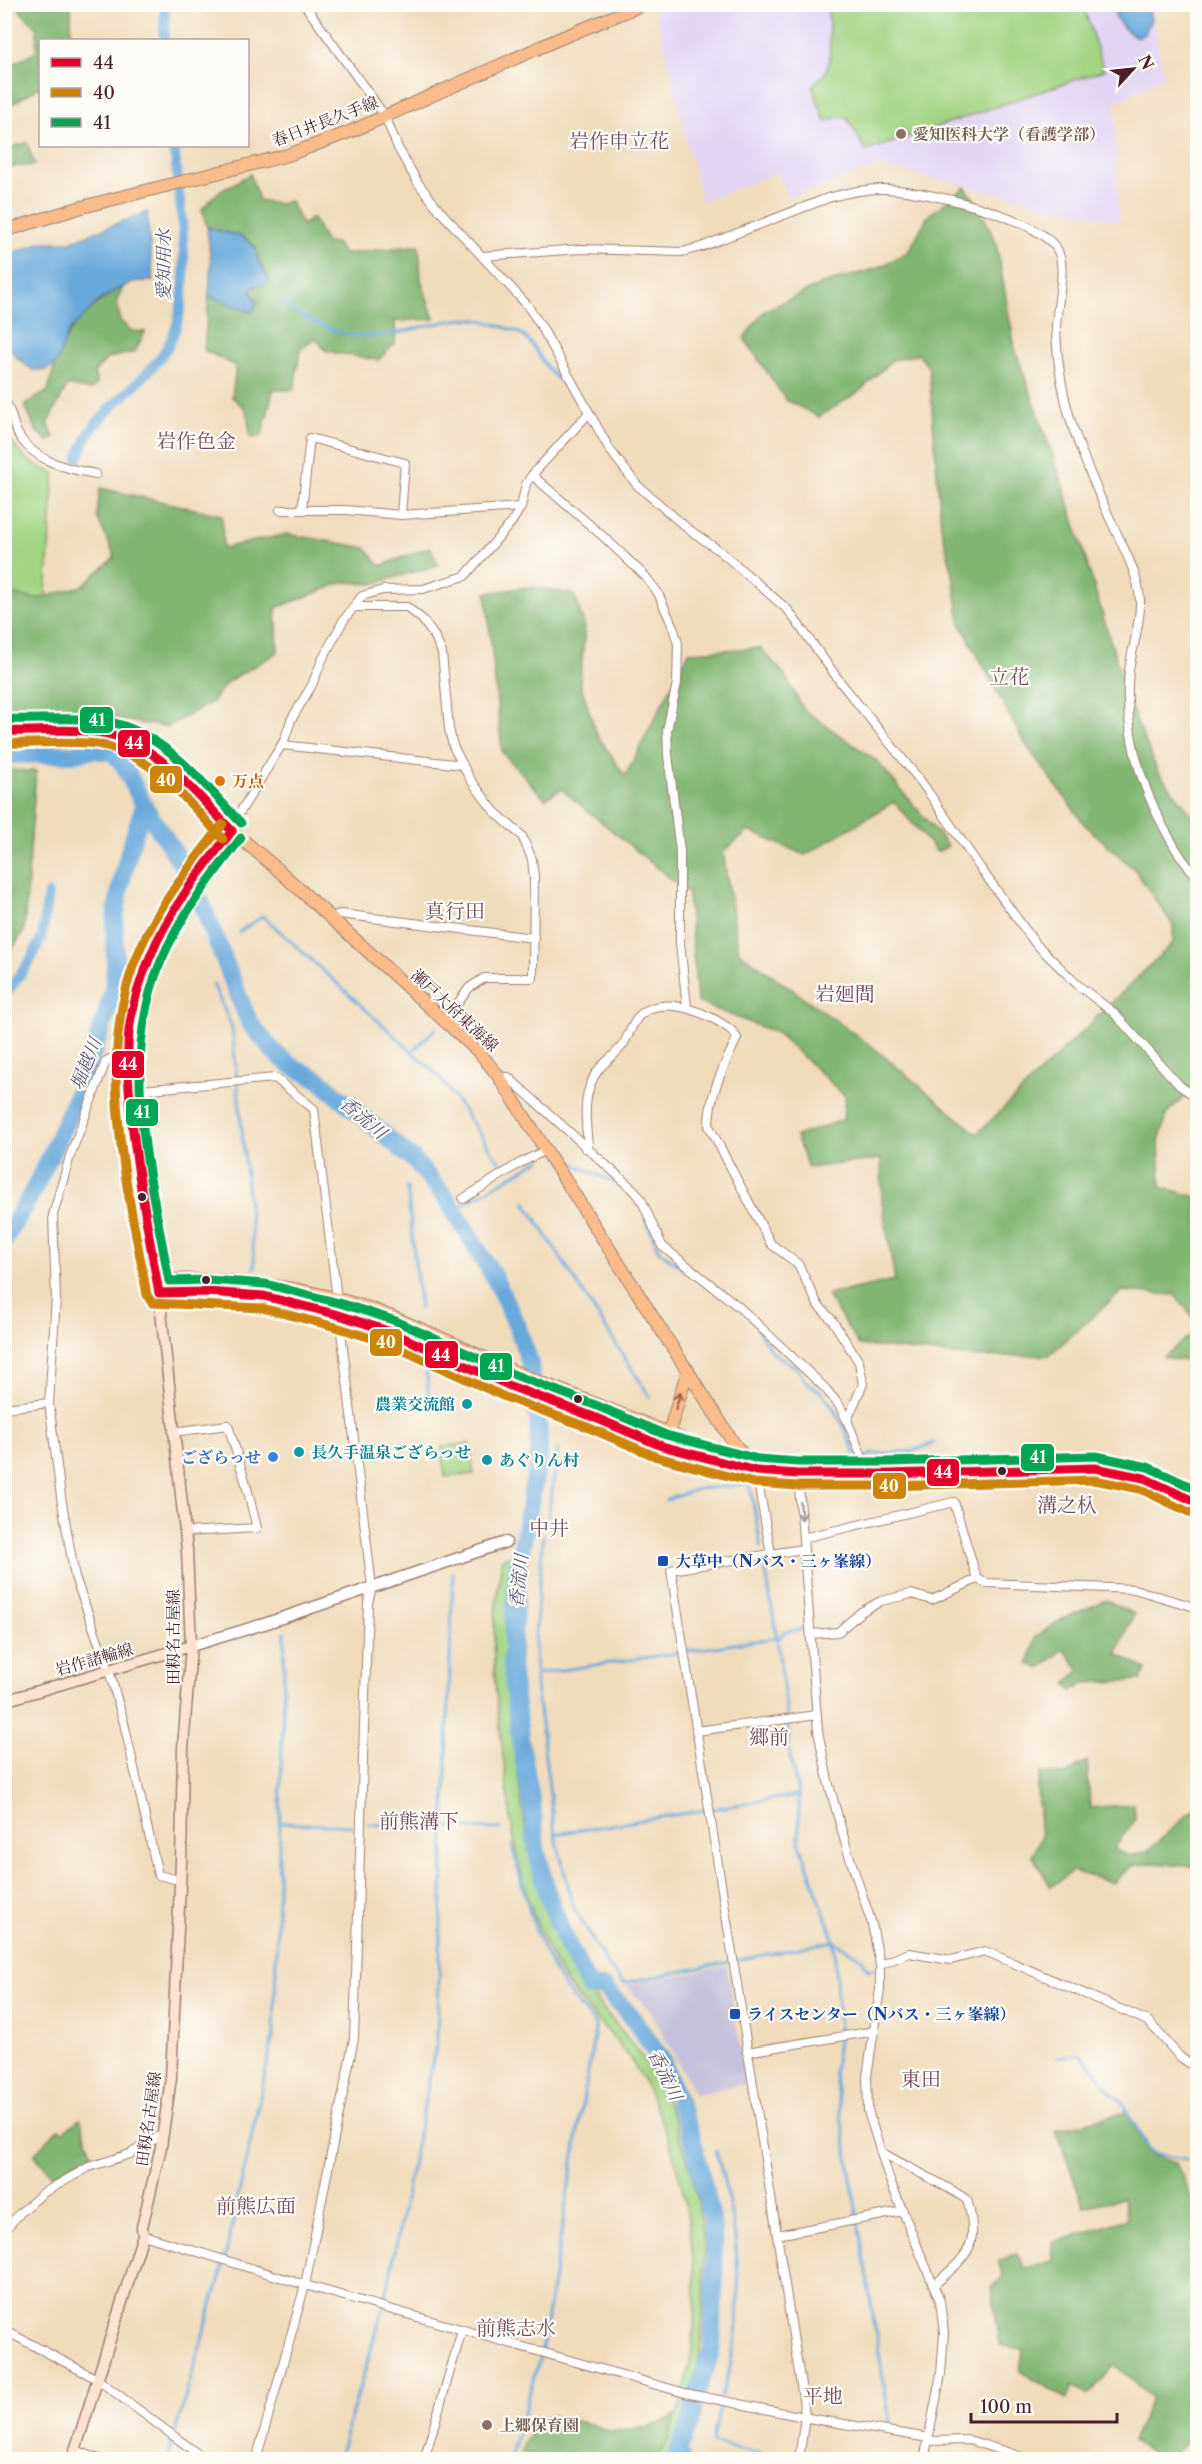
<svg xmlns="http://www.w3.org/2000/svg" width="1202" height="2464" viewBox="0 0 1202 2464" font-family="'Libre Caslon Text','Noto Serif JP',serif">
<rect width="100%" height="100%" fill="#fdfcf7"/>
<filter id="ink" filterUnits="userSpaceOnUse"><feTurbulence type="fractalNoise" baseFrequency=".0167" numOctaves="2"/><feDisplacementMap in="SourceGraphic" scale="12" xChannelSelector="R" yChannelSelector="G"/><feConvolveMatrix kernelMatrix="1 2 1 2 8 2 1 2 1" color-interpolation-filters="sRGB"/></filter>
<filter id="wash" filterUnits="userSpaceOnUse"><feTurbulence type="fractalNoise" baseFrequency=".008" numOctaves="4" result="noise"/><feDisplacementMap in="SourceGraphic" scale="24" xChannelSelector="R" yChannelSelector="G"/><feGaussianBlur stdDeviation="1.35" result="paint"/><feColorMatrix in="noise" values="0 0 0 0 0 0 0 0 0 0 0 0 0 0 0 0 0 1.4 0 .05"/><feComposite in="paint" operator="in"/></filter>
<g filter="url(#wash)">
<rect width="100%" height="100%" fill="#f0dcbb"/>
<path fill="#e1d4f4" d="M654,5H1150L1164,76L1115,103L1119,222L880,166L788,198L778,172L702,202Z"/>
<path fill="#c5c0db" d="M727,1966L746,2084L695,2094L649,2009L625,1985Z"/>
<g fill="#a2d484" stroke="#767a58" stroke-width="1.5">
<path d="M828,5H1083L1104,70L866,151L848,119L839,117L825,121L812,85C822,78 827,72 830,60Z"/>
<path d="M4,427C15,451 29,465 54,473L45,608L5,595Z"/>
<path d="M469,1443L474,1474L445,1477L442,1447Z"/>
<path d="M513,1555C511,1582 505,1610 505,1637C505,1675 511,1713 515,1752C522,1811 529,1869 550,1925C573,1984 616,2017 649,2067C675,2108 698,2186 703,2235C705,2248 704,2261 704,2274C704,2333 699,2409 666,2459H656C720,2355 698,2176 639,2073C620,2040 589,2014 567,1984C556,1969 548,1949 541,1933C515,1874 509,1808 502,1746C498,1709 492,1673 494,1636C494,1610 499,1585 502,1559Z"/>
</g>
<g fill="#81b672" stroke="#666a4e" stroke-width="1.5">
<path d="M20,5H71V40H40V87L5,108V66H9L36,52L37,28L20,11Z"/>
<path d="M27,143L35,165L10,167L5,162V153L12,147Z"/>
<path d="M250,174L259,200L280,204L290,201L302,225L313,218L326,243H336L344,254L419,245L421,280L434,319L395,321V343L378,360L326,351L315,338L300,350L294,390H273L262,436L251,438L246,409L232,397L236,366L204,350L209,296L252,312L250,292L254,287L266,284L269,280L258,259L255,246L242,237L207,227L202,209L216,194Z"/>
<path d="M965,187L977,203L996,242L1015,349L1064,488L1130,705L1158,772L1197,821V1085L1167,1113L1159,1141L1161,1187L1197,1197V1322L1175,1295L1122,1291L1049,1355L974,1357L859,1345L827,1295L895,1280L882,1202L881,1159L808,1168L796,1136L843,1120L845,1096L777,1033L697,1002L688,893L561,789L545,799L502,752L486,593L528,587L574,594L585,627L580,683L597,735L625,776L689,652L760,648L784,674L804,710L877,761L948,846L937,852L894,802L805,855L749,831L723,852L739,952L873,1047L977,1134L1173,943V925L1135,870L1086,826L1024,742L960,623L953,574L941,526L929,368L918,354L892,360L860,391L819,417L786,400L744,338L764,311L822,284L878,268L908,252L928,216Z"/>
<path d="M124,286L117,300L120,321L132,331L145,332L135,352L108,358L94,372L97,384L90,390L68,385L48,422L54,438L48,441L36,431L25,405L48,391C59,338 77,312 124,286Z"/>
<path d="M100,488L222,515L223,548L287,534L366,548L380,566L430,547L438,565L372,584L344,582L276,608L278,652L227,682L212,702L167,727L93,716L5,708V593L37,599L82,586L115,557L97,517Z"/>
<path d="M5,770L36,771L24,931L5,960Z"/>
<path d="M1197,1330V1363L1163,1357Z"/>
<path d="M1106,1600L1134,1614L1117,1654L1146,1669L1141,1680L1084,1683L1072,1691L1066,1683L1080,1670L1064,1649L1040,1668L1028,1664L1036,1637L1062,1619Z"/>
<path d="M1087,1761L1090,1808L1134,1804L1135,1820L1114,1848L1129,1856L1148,1851L1197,1806V1867L1153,1863L1131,1866L1113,1883L1072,1871L1051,1887L1032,1855L1041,1838L1037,1788L1041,1773L1065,1775Z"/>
<path d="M1126,2112L1151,2155L1176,2163L1197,2209V2440L1183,2445L1170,2459H1161L1132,2441L1152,2398L1115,2365L1089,2394L1072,2386L1067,2399L1020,2371L1023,2349L1000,2345L992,2288L1003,2276L998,2261L1017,2254L1025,2268L1053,2261L1052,2243L1128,2219L1123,2198L1084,2207L1056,2130Z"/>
<path d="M80,2119L92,2154L52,2176L34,2154L58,2129L63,2131Z"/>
<path d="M549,2415L594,2425L609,2431L650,2427L675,2416L669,2439L656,2459H544L520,2452L536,2421Z"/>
</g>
<g fill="#68a9dc" stroke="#596484" stroke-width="1.5">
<path d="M1112,5H1148L1151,19L1145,34L1137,37C1122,30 1116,20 1112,5Z"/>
<path d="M147,212L153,281H138L124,286L101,299L69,331L56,364L46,370H33L17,358L5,340V256L43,242H70Z"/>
<path d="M207,227L242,237L255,247L258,259L269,281L266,284L254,287L250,291L257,302L252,312L209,296L211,262Z"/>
</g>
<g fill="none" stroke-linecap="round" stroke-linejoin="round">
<g stroke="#68a9dc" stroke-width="3">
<path d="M279,301C310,324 346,341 386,335C413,331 439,320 467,319C483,318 501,327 516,331C538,340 540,373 570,387"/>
<path d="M239,932L263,916L439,1076L504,1168"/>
<path d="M213,984L232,1027L255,1268"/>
<path d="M412,1052L436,1028"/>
<path d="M561,1158L613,1182L634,1196"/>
<path d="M407,1187L420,1309"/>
<path d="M525,1202L650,1397"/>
<path d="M454,1210L541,1159"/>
<path d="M645,1218L659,1251L690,1273"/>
<path d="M757,1329L772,1352L797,1368L806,1382L821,1392L830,1403L843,1425L855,1453L865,1458L872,1454L913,1451L934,1443"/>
<path d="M425,1359L430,1406"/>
<path d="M666,1500L698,1489L750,1484L761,1547"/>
<path d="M548,1516L558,1450"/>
<path d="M543,1536L535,1638L536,1685L555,1834L573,1906L607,1964L623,1983L834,1941L862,1959L868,1970L873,1969"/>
<path d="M764,1561L777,1638L788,1724L790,1758L799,1795V1841L834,1941L839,2032L834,2071L890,2422"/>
<path d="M536,1674L781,1637L783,1632L803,1629"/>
<path d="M279,1823L352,1826"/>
<path d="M368,1824L500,1829"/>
<path d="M555,1834L799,1795"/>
<path d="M1058,2057L1080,2054L1091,2065L1111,2093L1121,2101L1149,2150L1155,2154L1198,2161"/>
<path d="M716,2151C739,2229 750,2319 721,2396"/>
<path d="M720,2406L712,2443L792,2460"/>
<path d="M167,2460L224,2263L274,2033L285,1632"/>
<path d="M338,2460L384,2306L437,2040L453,1573"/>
<path d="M510,2460L541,2353L596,2024C585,2011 572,1999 563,1985C535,1943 524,1892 512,1845"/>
</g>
<g stroke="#68a9dc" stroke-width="10">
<path d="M164,40L165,4"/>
<path d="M78,458C82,449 86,437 92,429C113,401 144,382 164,352C199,301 179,205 174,146"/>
<path d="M4,997L31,959L42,936L48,894"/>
</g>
<g stroke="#68a9dc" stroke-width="18">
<path d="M4,755L72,754L94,750L112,752L123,764L144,806L183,866L203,907L249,1022L273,1051L290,1065L319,1080L414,1160L447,1199L495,1279L517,1326L530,1363L532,1391L538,1421L539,1456L518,1567L511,1666L521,1744L532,1804L536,1848L547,1892L562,1932L589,1987L604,1988L631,2016L662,2060L691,2134L712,2219L715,2265L712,2349L694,2403L691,2422L678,2450L682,2460"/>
<path d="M4,1241C15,1220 28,1202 38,1181C67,1122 94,1057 112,994C118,971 113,944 115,921C119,882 131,842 144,806"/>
</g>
</g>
</g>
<g filter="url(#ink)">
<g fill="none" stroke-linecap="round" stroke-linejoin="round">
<g stroke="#9d7e73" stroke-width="10">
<g id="minor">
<path d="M304,4L385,116L398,148L418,183L440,211L527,305L541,326L610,450L637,485L687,528L721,552L788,610L841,683L922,783L981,869L1035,943L1079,986L1114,1013L1180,1086L1198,1098"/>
<path d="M483,256L581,249L682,252L701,247L828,198C845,193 864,189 882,189C920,189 1039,216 1058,251C1067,270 1056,307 1056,328C1057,363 1063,398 1074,431C1085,462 1098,493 1112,523C1123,547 1138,573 1140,600C1141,624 1132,647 1129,671C1123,728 1138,779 1164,828C1174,846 1183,863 1198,877"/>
<path d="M4,399C10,408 12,420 16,430C30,460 66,469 96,474"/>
<path d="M532,475L606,539L645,576L658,593L673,627L678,644L677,683L667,730L668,755L680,851V943L687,1007"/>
<path d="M302,509L310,438L405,463L401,515"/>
<path d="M280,510H346L401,515L521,507"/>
<path d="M353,607H407L422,619L435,637L442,653L449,729L453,746L470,779L494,811L522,836L532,859L534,877L533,978H484L469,988L445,1021"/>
<path d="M282,745L463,765"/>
<path d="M232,831L234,822L284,741L291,720L312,685L322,660L343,621L362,596L383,590L423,589L465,576L511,523L521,507L526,484L532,475L589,413"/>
<path d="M330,918L340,914L534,938"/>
<path d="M128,1050L106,1061L70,1156L53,1215L56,1298L49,1403L61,1497L75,1577L109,1671L124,1723L158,1875L179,1880"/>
<path d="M499,1077H508L635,1191L641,1199L662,1246L739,1307L824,1387L839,1405L847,1420L869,1474"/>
<path d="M130,1091L275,1078L314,1109L337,1299"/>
<path d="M585,1148L588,1144C585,1119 582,1090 599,1069C606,1061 615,1055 622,1046C628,1038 633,1021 640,1015C663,993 712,1014 732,1031L737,1038C724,1066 709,1094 709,1126L771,1244L798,1264L818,1305L832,1320L859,1362L863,1384L847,1420"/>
<path d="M463,1199L520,1163L546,1150"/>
<path d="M4,1408L49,1403"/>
<path d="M173,1432L228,1425L246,1484L257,1528L185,1532"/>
<path d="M756,1471L771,1554L803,1549"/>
<path d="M798,1474L818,1731L828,1781L847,1849L872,1924L880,1965V1989L867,2077L868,2111L889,2178L940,2301L944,2333L941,2374L924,2460"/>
<path d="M803,1538L954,1502L977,1579"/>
<path d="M771,1554L671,1570L803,2398L805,2416L799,2460"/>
<path d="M811,1634L838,1632L861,1612L881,1601L911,1594L932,1600L977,1579L986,1583L1134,1589L1198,1608"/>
<path d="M696,1731L817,1715"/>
<path d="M880,1965L909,1953L951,1960L985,1951L1148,2021L1180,2057L1198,2069"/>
<path d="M747,2052L875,2031"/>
<path d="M880,2151C908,2169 941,2181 967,2200C981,2247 967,2256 934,2285"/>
<path d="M4,2231L21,2212L43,2193L89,2167L130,2154L163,2134"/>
<path d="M143,2235L305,2285L685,2393L814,2419L929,2438"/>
<path d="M777,2235L903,2211"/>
<path d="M4,2330L97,2379L206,2460"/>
<path d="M928,2441L969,2440L1031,2460"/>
<path d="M75,2450L101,2460"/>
<path d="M256,2460L305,2285L354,2038L368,1603L372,1587L339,1315"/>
<path d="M424,2460L462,2330"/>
</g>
</g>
<g stroke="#9d7e73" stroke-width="13">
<path id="tertiary" d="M191,1646L267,1623L506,1542"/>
</g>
<g stroke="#9d7e73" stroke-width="13">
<g id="secondary">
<path d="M4,1701L191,1646"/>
<path d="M72,2460L143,2235L142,2227L161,2147L171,2078L181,1863L183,1748L191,1646L187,1550L159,1293L135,1138L128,1050L136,1000L153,949L180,904L232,831"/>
</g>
</g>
<g stroke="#9d7e73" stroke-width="14">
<g id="primary">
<path d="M4,231L82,207L288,155L352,131L561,38L644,4"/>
<path d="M4,731L99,732L122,737L154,755L232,831L276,868L480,1053L499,1077L735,1445L756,1471"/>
<path d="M157,1280C229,1277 299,1285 368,1308C419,1326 468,1351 518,1373C587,1402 657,1426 725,1457"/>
<path d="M159,1293L207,1292L264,1296L339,1315L391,1332L510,1386L591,1416L662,1446L756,1471L798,1474H888L1095,1468L1144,1478L1198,1503"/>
<path d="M669,1432L688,1370"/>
</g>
</g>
<use href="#minor" stroke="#fff" stroke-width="8"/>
<use href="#tertiary" stroke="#fff" stroke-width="10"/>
<use href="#secondary" stroke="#fde4d0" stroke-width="10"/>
<use href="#primary" stroke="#f9bc8a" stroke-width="12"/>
<g stroke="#fdfcf7" stroke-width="14">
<g id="bus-1">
<path d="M4,731C35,732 67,728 97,732C155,739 194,792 232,831"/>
<path d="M232,831C201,870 169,910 150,957C140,980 132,1005 129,1031C126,1061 129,1092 132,1122C138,1179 149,1236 159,1293L207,1292L264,1296L339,1315L391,1332L510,1386L591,1416L662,1446L756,1471L798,1474H888L1095,1468L1144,1478L1198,1503"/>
</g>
</g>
<g stroke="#fdfcf7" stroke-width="14">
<g id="bus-2">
<path d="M4,743C35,744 67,740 97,744C151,752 188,802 223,839"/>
<path d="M223,824C192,863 160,903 140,949C92,1056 128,1185 147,1295L152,1303L262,1308L336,1327L387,1343L505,1397L587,1427L657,1457L754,1483L798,1486H888L1094,1480L1140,1489L1193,1514"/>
</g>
</g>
<g stroke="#fdfcf7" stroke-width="14">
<g id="bus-3">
<path d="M5,719C35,720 67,717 97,720C159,726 201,781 241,823"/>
<path d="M241,838C211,877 180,916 161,961C118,1061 151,1178 169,1281L208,1280L266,1284L343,1304L396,1321L515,1375L595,1405L666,1435L758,1459L798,1462H888L1096,1456L1148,1467L1198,1490"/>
</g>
</g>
<use href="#bus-1" stroke="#e4002b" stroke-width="9"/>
<use href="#bus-2" stroke="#cc840b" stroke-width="9"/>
<use href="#bus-3" stroke="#00a651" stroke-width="9"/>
</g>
<defs><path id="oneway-shaft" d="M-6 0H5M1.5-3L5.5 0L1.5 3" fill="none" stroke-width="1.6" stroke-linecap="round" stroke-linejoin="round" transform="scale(1.5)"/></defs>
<use stroke="#996656" href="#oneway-shaft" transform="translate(678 1401) rotate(-74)"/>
<use stroke="#ae9aa0" href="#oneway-shaft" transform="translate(801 1511) rotate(85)"/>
</g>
<g fill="#8d6e63" stroke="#fdfcf7" stroke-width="2">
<circle cx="901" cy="134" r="6"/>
<circle cx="487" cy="2425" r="6"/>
</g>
<circle fill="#e8710a" stroke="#fdfcf7" stroke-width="2" cx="220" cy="781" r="6"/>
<g fill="#4a1f2b" stroke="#fdfcf7" stroke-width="2">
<circle cx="142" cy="1197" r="5"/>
<circle cx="206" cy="1280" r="5"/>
<circle cx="578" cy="1399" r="5"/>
<circle cx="1002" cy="1471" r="5"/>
</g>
<g fill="#0f9aa8" stroke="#fdfcf7" stroke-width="2">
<circle cx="467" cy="1404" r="6"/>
<circle cx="299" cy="1452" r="6"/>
<circle cx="487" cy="1460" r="6"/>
</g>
<circle fill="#3f7fe0" stroke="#fdfcf7" stroke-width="2" cx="273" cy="1457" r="6"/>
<g fill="#1a4fb4" stroke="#fdfcf7" stroke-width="2">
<rect x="657" y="1555" width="12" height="12" rx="3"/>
<rect x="729" y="2008" width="12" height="12" rx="3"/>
</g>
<g text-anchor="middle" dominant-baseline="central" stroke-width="4.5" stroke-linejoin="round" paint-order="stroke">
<g font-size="16" fill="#4a1f2b" stroke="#fdfcf7">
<text transform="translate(325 121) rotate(-21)">春日井長久手線</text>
<text transform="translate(455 1010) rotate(43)">瀬戸大府東海線</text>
<text transform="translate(173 1637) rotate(-90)">田籾名古屋線</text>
<text transform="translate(94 1659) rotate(-16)">岩作諸輪線</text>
<text transform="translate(148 2119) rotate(-82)">田籾名古屋線</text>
</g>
<g font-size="16" font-weight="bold" fill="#785e54" stroke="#fdfcf7" text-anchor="start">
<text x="913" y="134">愛知医科大学（看護学部）</text>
<text x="499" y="2425">上郷保育園</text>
</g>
<g font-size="16" font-weight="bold" fill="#c56008" stroke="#fdfcf7" text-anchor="start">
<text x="232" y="781">万点</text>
</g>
<g font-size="16" font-weight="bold" fill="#0d838f" stroke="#fdfcf7" text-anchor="start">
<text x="455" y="1404" text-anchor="end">農業交流館</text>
<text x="311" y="1452">長久手温泉ござらっせ</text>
<text x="499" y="1460">あぐりん村</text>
</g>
<g font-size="16" font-weight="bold" fill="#366cbe" stroke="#fdfcf7" text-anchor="end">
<text x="261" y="1457">ござらっせ</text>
</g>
<g font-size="16" font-weight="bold" fill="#164399" stroke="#fdfcf7" text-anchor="start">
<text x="675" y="1561">大草中（Nバス・三ヶ峯線）</text>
<text x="747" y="2014">ライスセンター（Nバス・三ヶ峯線）</text>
</g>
<g font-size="18" font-style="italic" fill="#565672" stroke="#fdfcf7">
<text transform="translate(164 265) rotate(-90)">愛知用水</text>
<text transform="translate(86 1064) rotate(-68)">堀越川</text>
<text transform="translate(363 1118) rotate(40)">香流川</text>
<text transform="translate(519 1581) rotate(-84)">香流川</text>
<text transform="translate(665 2075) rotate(64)">香流川</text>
</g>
<g font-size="20" fill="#754b5f" stroke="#fdfcf7">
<text x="619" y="141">岩作申立花</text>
<text x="196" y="441">岩作色金</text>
<text x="1009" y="677">立花</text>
<text x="455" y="911">真行田</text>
<text x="845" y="994">岩廻間</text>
<text x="1067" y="1505">溝之杁</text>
<text x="549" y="1528">中井</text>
<text x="769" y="1737">郷前</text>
<text x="419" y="1821">前熊溝下</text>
<text x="921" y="2079">東田</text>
<text x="256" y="2206">前熊広面</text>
<text x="516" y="2328">前熊志水</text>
<text x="823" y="2396">平地</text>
</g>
</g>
<g stroke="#fdfcf7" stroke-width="2">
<rect x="79" y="706" width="35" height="28" rx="6" fill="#00a651"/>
<rect x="117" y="729" width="34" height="29" rx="6" fill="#e4002b"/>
<rect x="149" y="765" width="34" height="29" rx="6" fill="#cc840b"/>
<rect x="111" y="1050" width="34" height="29" rx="6" fill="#e4002b"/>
<rect x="125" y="1098" width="34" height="29" rx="6" fill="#00a651"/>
<rect x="369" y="1328" width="34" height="29" rx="6" fill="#cc840b"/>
<rect x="424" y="1340" width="35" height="29" rx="6" fill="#e4002b"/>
<rect x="479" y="1352" width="34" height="29" rx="6" fill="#00a651"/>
<rect x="1020" y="1443" width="35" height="29" rx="6" fill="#00a651"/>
<rect x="926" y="1458" width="34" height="29" rx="6" fill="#e4002b"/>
<rect x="872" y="1472" width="35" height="28" rx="6" fill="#cc840b"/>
</g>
<g font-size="16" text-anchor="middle" font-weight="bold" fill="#fff">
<text x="97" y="726">41</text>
<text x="134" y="749">44</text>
<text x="166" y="786">40</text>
<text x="128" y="1070">44</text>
<text x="142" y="1118">41</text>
<text x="386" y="1348">40</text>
<text x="441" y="1361">44</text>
<text x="496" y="1372">41</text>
<text x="1038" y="1463">41</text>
<text x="943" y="1478">44</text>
<text x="889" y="1492">40</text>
</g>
<rect width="1202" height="2464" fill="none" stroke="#fdfcf7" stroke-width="24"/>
<rect x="39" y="39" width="210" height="108" fill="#fdfcf7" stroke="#b5a4a5" stroke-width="1.5"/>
<rect x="51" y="58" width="30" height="9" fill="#e4002b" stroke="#b5a4a5" stroke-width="1.5"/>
<text x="93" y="69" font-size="18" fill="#4a1f2b">44</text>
<rect x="51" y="88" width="30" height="9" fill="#cc840b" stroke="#b5a4a5" stroke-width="1.5"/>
<text x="93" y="99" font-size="18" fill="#4a1f2b">40</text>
<rect x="51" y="118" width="30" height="9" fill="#00a651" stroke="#b5a4a5" stroke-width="1.5"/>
<text x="93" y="129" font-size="18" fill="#4a1f2b">41</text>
<g transform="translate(1133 69) rotate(63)" stroke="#fdfcf7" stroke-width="4.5" paint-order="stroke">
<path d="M0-4.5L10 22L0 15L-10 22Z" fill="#4a1f2b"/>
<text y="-9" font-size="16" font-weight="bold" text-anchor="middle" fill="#4a1f2b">N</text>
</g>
<path d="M971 2413v9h146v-9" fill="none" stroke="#4a1f2b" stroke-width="3"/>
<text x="980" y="2413" font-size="18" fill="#4a1f2b" stroke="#fdfcf7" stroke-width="4.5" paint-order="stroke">100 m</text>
</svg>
